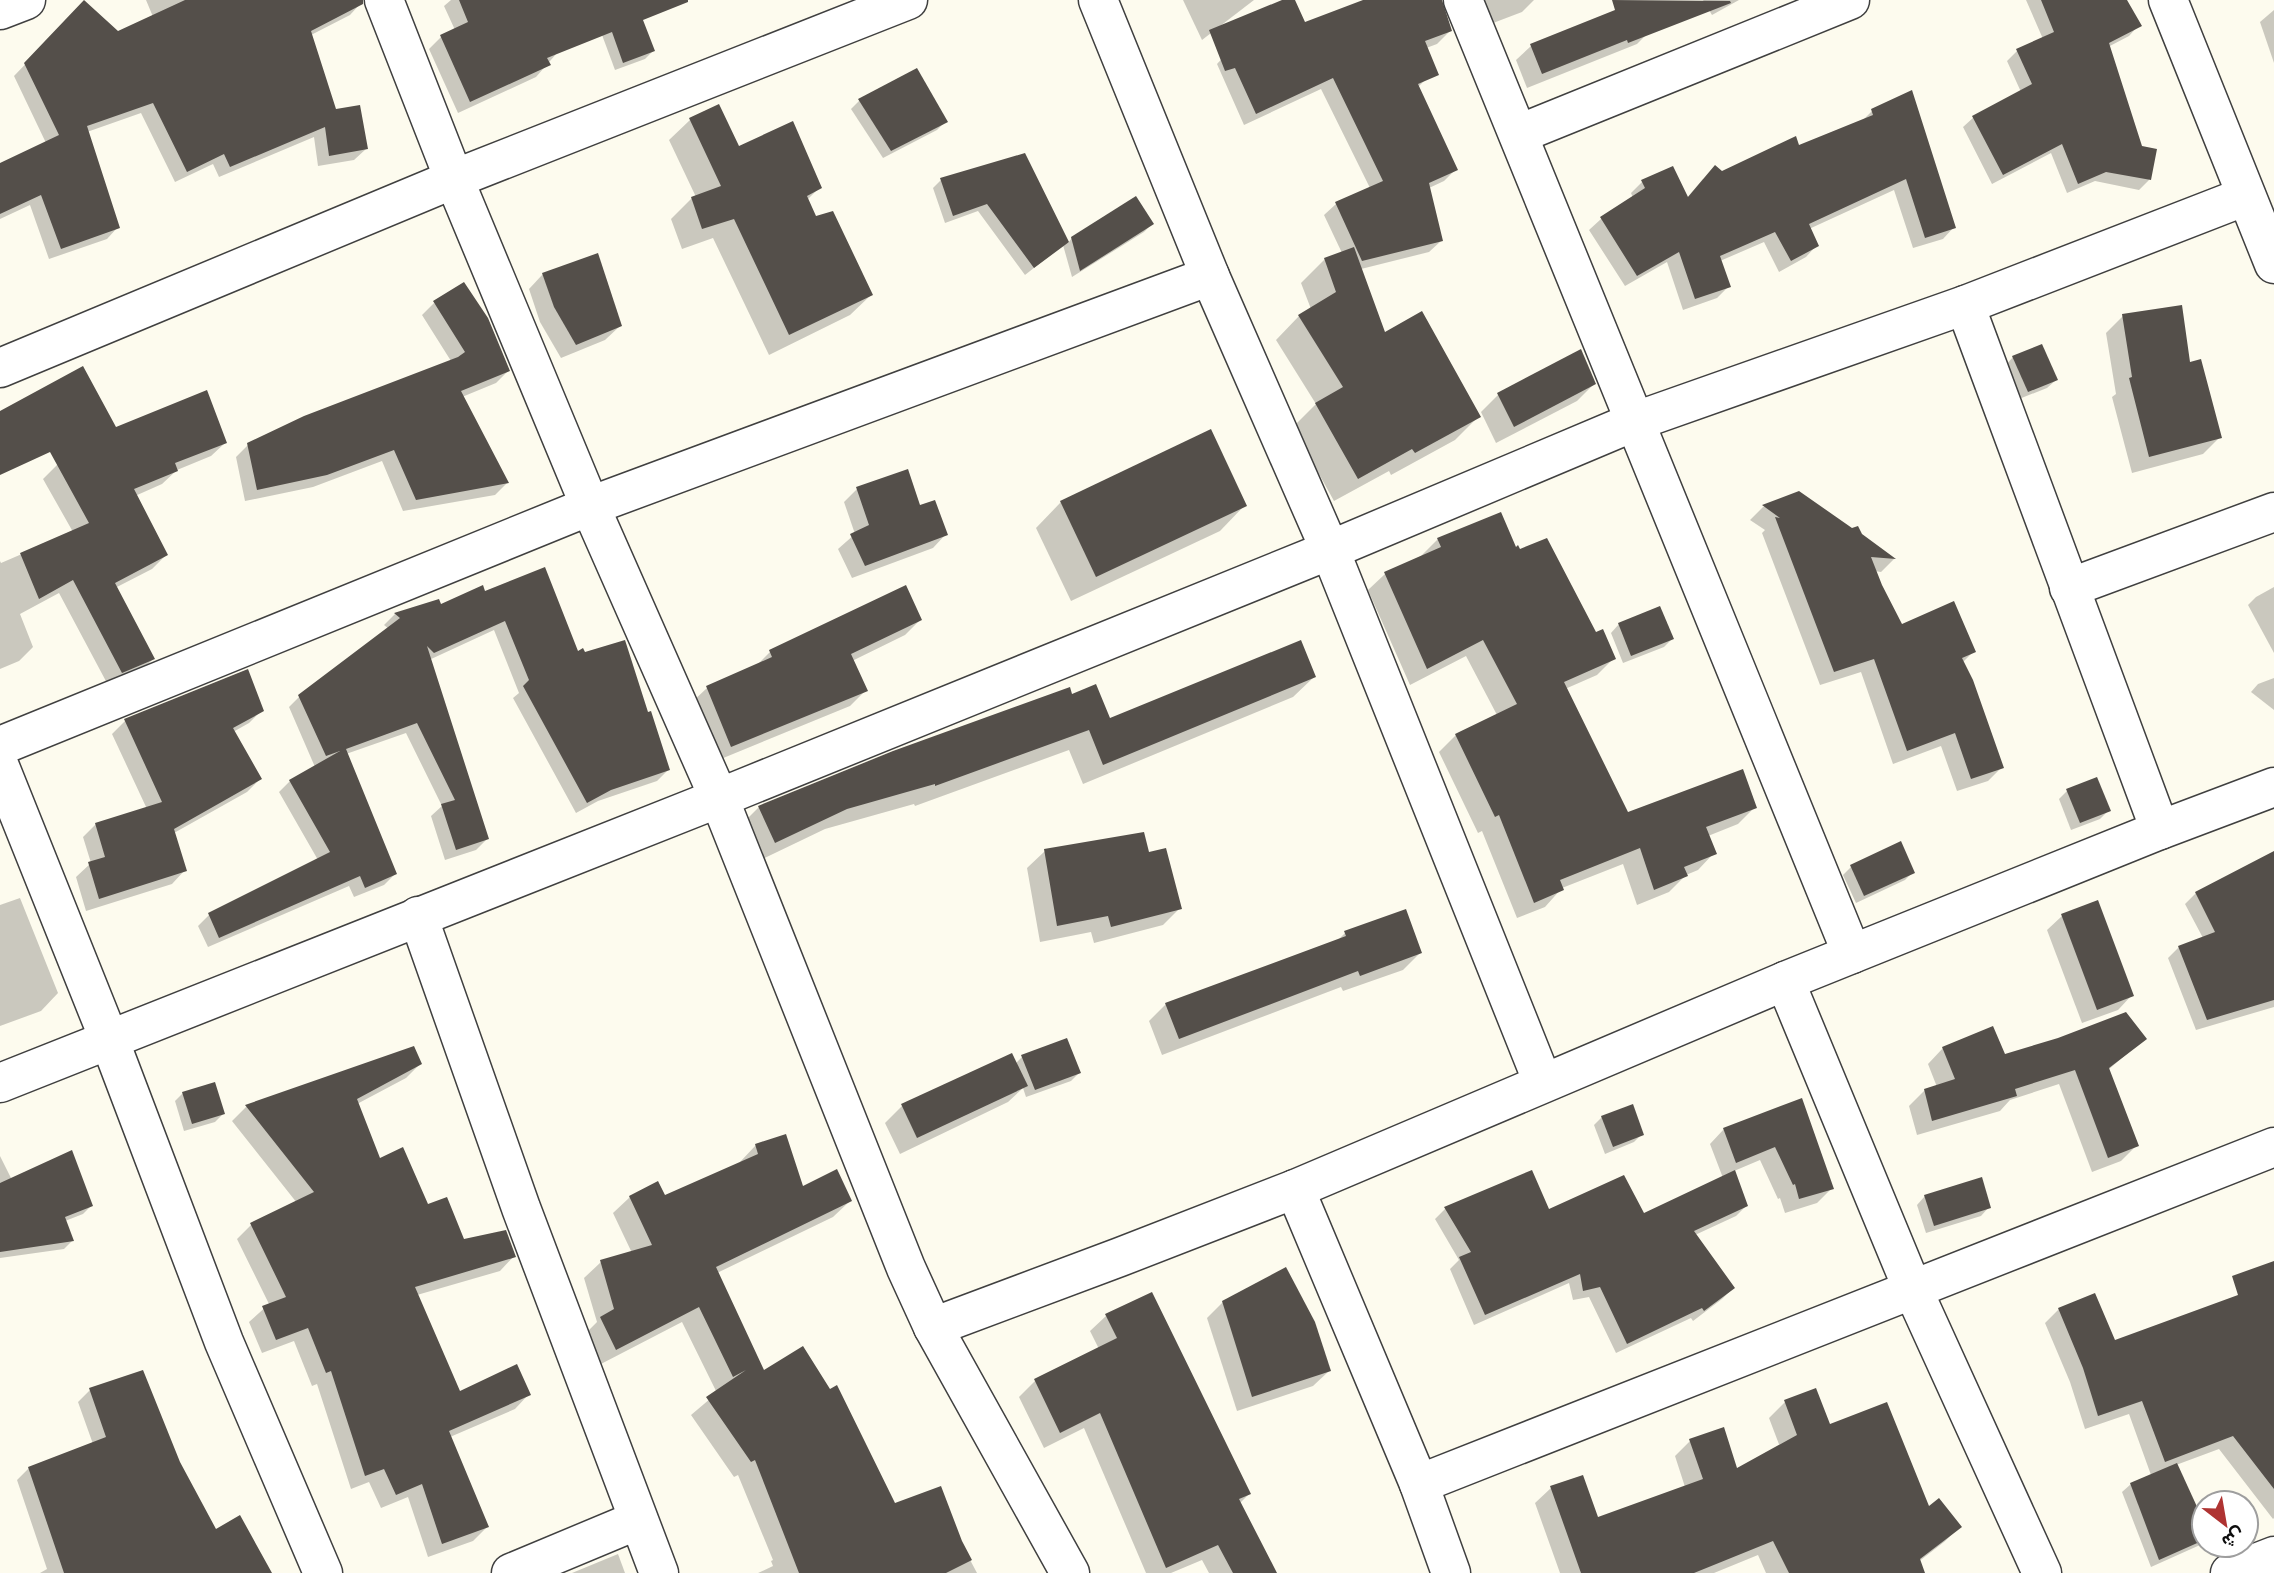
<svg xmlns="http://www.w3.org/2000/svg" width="2274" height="1573" viewBox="0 0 2274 1573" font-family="Spectral,Vazirmatn,serif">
<rect width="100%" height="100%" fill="#fdfbee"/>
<g fill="#0003">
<path d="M146,0H362L361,3L350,15L311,35L335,111L366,149L354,160L318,166L314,137L219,177L213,164L175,182L141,113L87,132L118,227L107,239L49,259L30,205L0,219V165L46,143L14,76L85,2L186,96Z"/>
<path d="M451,0H529L557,53L536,77L458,113L429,49L441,37L455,30L444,6Z"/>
<path d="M623,0H634L653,51L645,59L615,70L595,16Z"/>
<path d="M1183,0H1254L1202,40Z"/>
<path d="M1388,0H1440L1450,31L1437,44L1410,54Z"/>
<path d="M1467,0H1534L1522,12L1480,28Z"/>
<path d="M1703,0H1739L1712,15Z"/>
<path d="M2026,0H2125L2139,25L2129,36L2108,47L2149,180L2139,190L2095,181L2067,193L2051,153L1992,184L1963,127L1974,117L2021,92L2007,61L2017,51L2043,39Z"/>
<path d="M1641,1L1652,29L1637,44L1527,88L1516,60L1531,46Z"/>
<path d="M2274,10V63L2260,22Z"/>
<path d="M1228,52L1425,80L1418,87L1456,169L1444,181L1429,188L1441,241L1429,252L1361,269L1384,335L1479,416L1455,440L1391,475L1389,471L1334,501L1293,427L1316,404L1276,340L1299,316L1311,309L1301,283L1325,259L1342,253L1324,215L1336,204L1370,188L1321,89L1244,125L1217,64Z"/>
<path d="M859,101L945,122L937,130L883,158L851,109Z"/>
<path d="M1872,111L1954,227L1943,239L1913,248L1894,190L1809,229L1817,245L1806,257L1779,272L1764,242L1720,261L1729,286L1717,298L1683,310L1667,262L1625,286L1589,230L1601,219L1633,198L1631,193L1642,182L1686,199L1703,179L1798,148L1861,122Z"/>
<path d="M690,120L738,149L820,187L807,200L815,219L871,295L850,315L769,355L713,238L682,249L671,219L692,198L696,197L669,140Z"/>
<path d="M941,180L1068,243L1072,238L1152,224L1144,232L1072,277L1063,245L1025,275L978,211L945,223L933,188Z"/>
<path d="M543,274L620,326L605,340L561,358L540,322L529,289Z"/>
<path d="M434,303L508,371L496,383L462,397L507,483L495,495L403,511L382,461L313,487L245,501L236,457L248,445L451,361L422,315Z"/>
<path d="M2123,316L2189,364L2220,437L2203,454L2132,473L2112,397L2116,394L2106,333Z"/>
<path d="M1580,352L1594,384L1577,401L1496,443L1481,412L1498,395Z"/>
<path d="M2013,357L2056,380L2047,388L2019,399L2005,366Z"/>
<path d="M225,443L211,456L177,470L162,484L135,496L166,555L152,569L115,588L153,659L139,673L108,685L59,593L20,614L33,647L19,661L0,669V561L1,563L73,532L43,479L57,465Z"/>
<path d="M857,489L919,507L946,534L933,548L852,578L838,549L855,534L844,502Z"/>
<path d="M1799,493L1894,559L1881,572L1874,571L1902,626L1974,651L1963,662L2002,767L1988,781L1957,791L1941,746L1893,764L1861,672L1820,685L1762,533L1765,530L1750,520L1763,507Z"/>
<path d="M1061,502L1245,505L1220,531L1071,601L1036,528Z"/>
<path d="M1438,539L1515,549L1595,634L1613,659L1597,675L1565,689L1627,815L1755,807L1738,824L1708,836L1714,853L1698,870L1686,875L1669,892L1637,905L1623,864L1562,888L1545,907L1517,918L1482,831L1478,833L1439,752L1456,735L1497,715L1466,656L1410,685L1368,590L1385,574L1421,556Z"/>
<path d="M2274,587V653L2248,605L2256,597Z"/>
<path d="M905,588L920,620L905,635L852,661L865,691L850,706L716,761L691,703L707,688L755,667L770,652Z"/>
<path d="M484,593L577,653L646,715L668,770L657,781L598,801L576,813L513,698L519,693L494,630L429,660L487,839L476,850L445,860L431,816L442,806L406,733L346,754L395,874L384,885L354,897L349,886L208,947L198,926L209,915L318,860L279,792L290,781L315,767L289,707L300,696L389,629L384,625L395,614L438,601L440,607Z"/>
<path d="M1619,624L1672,639L1664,647L1623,663L1611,633Z"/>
<path d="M1314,677L1293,697L1083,784L1069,750L915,806L914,804L825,829L754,863L738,828L759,807L1071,696L1109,721Z"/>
<path d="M2274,678V710L2251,692L2258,684Z"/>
<path d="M262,710L249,723L233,732L260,779L247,792L174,833L185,870L172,884L86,911L76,877L91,863L83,837L96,824L147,809L112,734L125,721Z"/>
<path d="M2096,779L2108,811L2100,819L2071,830L2059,799L2067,791Z"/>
<path d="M1045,851L1148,854L1180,908L1163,925L1094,943L1091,932L1040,942L1027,868Z"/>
<path d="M2274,853V1007L2196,1030L2168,958L2179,947L2203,938L2185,904L2196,893Z"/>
<path d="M1851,867L1913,872L1905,880L1856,903L1843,875Z"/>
<path d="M20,898L58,993L41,1011L0,1026V905Z"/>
<path d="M2062,916L2132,995L2118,1010L2082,1023L2047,930Z"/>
<path d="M1345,933L1420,953L1403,970L1343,991L1341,987L1162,1055L1149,1021L1166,1004L1336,942Z"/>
<path d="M2144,1039L2108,1070L2137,1145L2121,1161L2092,1172L2059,1084L2010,1100L2000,1111L1917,1135L1909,1106L1925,1090L1937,1087L1928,1064L1943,1048L2004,1056L2058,1040Z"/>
<path d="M1022,1057L1079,1073L1071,1081L1026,1097L1023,1088L1008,1102L900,1154L885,1123L902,1106L1015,1064Z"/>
<path d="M420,1064L406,1078L357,1104L379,1160L463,1241L514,1256L500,1271L417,1295L459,1393L529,1394L515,1409L450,1437L487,1527L473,1541L428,1557L408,1497L381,1508L369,1482L351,1489L317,1384L312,1386L294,1341L262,1353L249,1322L269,1304L237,1239L251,1225L297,1203L232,1121L246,1107Z"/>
<path d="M183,1093L223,1114L215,1122L184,1131L175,1101Z"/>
<path d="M1801,1100L1832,1188L1817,1203L1785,1213L1780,1198L1778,1199L1760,1160L1734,1171L1746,1206L1736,1216L1695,1235L1733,1288L1722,1299L1693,1321L1691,1318L1616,1353L1589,1297L1573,1300L1569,1283L1474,1325L1450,1269L1459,1260L1435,1219L1445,1209L1643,1215L1723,1178L1710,1144L1724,1129Z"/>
<path d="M1602,1117L1642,1134L1634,1142L1605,1154L1594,1125Z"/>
<path d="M756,1145L802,1188L850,1201L833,1217L717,1273L764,1373L894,1505L960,1541L977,1573H758L773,1566L771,1561L773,1560L738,1475L734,1477L691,1415L717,1393L682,1322L599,1365L584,1335L597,1322L584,1278L601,1262L632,1253L613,1213L630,1197L664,1198L740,1164V1162Z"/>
<path d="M0,1156L12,1180L91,1206L83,1214L65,1221L72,1241L64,1249L0,1258Z"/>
<path d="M1925,1196L1989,1207L1981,1216L1926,1233L1917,1205Z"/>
<path d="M2274,1299V1518L2273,1519L2219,1449L2176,1465L2204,1526V1541L2200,1545L2151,1567L2122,1492L2131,1484L2151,1475L2129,1414L2085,1429L2070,1382L2045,1323L2059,1309L2114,1343Z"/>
<path d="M1223,1302L1329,1371L1313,1386L1237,1411L1207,1318Z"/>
<path d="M1106,1316L1249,1494L1239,1504L1275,1573H1209L1202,1560L1171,1573H1146L1084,1428L1044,1448L1019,1397L1035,1381L1099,1349L1090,1331Z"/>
<path d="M90,1390L178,1463L215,1531L269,1573H40L47,1569L17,1480L29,1468L93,1444L78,1402Z"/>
<path d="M1785,1402L1829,1426L1928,1509L1960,1527L1944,1542L1904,1573H1766L1758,1555L1714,1573H1560L1535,1503L1551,1488L1597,1519L1685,1487L1675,1456L1690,1441L1736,1470L1780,1447L1769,1418Z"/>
<path d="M618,1554L625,1573H572Z"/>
</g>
<g fill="#544f4a">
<path d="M84,0L118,31L185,0H363V4L311,31L336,109L360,105L368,149L329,156L325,127L230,167L224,154L187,172L153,103L87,126L120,228L61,249L41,195L0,214V163L59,135L24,63Z"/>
<path d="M459,0H688V2L643,20L655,51L623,63L612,32L547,58L551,65L470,102L440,35L468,22Z"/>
<path d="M1282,0H1295L1305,22L1363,0H1442L1452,31L1425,41L1439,75L1418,84L1458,170L1429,183L1443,241L1362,261L1335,202L1383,181L1333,78L1256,114L1235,68L1225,71L1209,30Z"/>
<path d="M1612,0L1730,1L1731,3L1628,43L1627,40L1542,74L1530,44L1615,10Z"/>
<path d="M2041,0H2127L2142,26L2109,43L2142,146L2157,149L2151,180L2106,172L2078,184L2062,144L2003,175L1972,116L2032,84L2016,49L2054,32Z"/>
<path d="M917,68L948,122L891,151L858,99Z"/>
<path d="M1912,90L1956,228L1925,238L1906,179L1809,224L1819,246L1791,261L1775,232L1720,256L1731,287L1695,299L1679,252L1637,276L1600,217L1645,188L1641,180L1673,166L1688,197L1715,165L1722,171L1796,136L1799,145L1873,115L1871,109Z"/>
<path d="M719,104L739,146L793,121L822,188L807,196L816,216L833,211L873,295L789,335L734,219L702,229L691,197L721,186L689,118Z"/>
<path d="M1025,153L1069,242L1034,268L987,204L953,216L940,178Z"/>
<path d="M1136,196L1154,224L1080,271L1071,237Z"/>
<path d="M1354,247L1385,332L1422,311L1481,417L1415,453L1412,449L1358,479L1315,403L1343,387L1298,315L1336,292L1324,258Z"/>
<path d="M598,253L622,326L576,345L554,307L542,273Z"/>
<path d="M464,282L488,318L510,371L461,391L509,483L416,500L394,450L327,475L257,490L247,443L304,416L458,357L465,352L433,301Z"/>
<path d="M2182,305L2190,362L2201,359L2222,438L2149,457L2129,378L2132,377L2122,314Z"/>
<path d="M2042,344L2058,380L2028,392L2012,356Z"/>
<path d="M1581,349L1596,384L1514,427L1497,393Z"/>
<path d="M83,366L116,427L207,390L227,443L175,463L178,471L134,489L168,555L115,583L155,659L122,673L73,580L39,599L20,553L89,523L50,452L0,475V411Z"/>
<path d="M1211,429L1247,506L1096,577L1060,501Z"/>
<path d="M908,469L920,505L935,500L948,535L865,566L850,534L869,525L856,487Z"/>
<path d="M1799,491L1852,528L1858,526L1862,534L1896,559L1871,557L1882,585L1902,624L1954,601L1976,652L1962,658L1973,680L2004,768L1971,779L1955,733L1907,751L1874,659L1834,672L1775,517L1780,518L1762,505Z"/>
<path d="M1501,512L1516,547L1518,545L1520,549L1547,538L1596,632L1603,629L1616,659L1564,682L1628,812L1743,769L1757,808L1706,827L1717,854L1684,867L1688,876L1654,890L1640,848L1560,880L1564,890L1534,903L1499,815L1495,817L1455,734L1517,704L1483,640L1427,669L1384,572L1441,547L1437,538Z"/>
<path d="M545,567L578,651L583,648L585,652L625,640L648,712L651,711L670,770L611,790L587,803L523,686L529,680L505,621L434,653L427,646L489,839L456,850L441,804L455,800L417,723L346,749L397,874L365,888L360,876L219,938L208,913L330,852L289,780L340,751L326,756L298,695L400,618L394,613L439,599L441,604L483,585L485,591Z"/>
<path d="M906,585L922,620L851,654L868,691L731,747L706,686L772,657L769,650Z"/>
<path d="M1660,606L1674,639L1631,656L1618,623Z"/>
<path d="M1301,640L1316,677L1103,765L1089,730L935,786V784L847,809L775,843L758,806L893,751L1070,687L1072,694L1096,684L1110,718Z"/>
<path d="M248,669L264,711L233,728L262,779L174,829L187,871L99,899L88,862L105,857L95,823L162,802L124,719Z"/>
<path d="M2097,777L2111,811L2080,823L2066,789Z"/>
<path d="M1144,832L1149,852L1166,848L1182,909L1111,927L1108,916L1057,926L1044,849Z"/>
<path d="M1901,841L1915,873L1864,896L1850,865Z"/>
<path d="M2274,851V1000L2207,1020L2178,946L2215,932L2195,892Z"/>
<path d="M2098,900L2134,996L2097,1010L2061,914Z"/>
<path d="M1406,909L1422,953L1360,976L1358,971L1179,1039L1165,1003L1346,936L1344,931Z"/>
<path d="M2126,1012L2147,1039L2109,1068L2139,1146L2108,1158L2075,1070L2015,1089L2017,1096L1932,1121L1924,1089L1955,1079L1942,1047L1993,1026L2005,1054L2058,1038Z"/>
<path d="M1067,1038L1081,1073L1035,1090L1021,1055Z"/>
<path d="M414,1046L422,1064L357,1099L380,1158L403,1147L428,1204L447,1197L464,1239L506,1230L516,1257L415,1287L460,1391L517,1364L531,1395L449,1431L489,1527L442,1544L422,1484L396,1495L384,1469L365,1476L331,1371L326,1373L308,1328L276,1340L262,1306L286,1297L250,1223L314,1192L245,1105Z"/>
<path d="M1012,1053L1028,1086L917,1138L901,1104Z"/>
<path d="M215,1082L225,1114L192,1124L182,1092Z"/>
<path d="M1802,1098L1834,1189L1799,1199L1795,1184L1793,1185L1775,1147L1736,1163L1723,1128Z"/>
<path d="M1633,1104L1644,1135L1613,1147L1601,1116Z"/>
<path d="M786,1134L803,1186L837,1169L852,1201L716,1267L764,1370L803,1346L830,1389L837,1385L895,1503L941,1486L962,1541L972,1560L946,1573H799L755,1460L751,1462L706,1397L746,1370L733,1377L699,1307L616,1350L600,1317L614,1309L600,1260L652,1245L629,1196L658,1181L665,1195L758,1154L755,1144Z"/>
<path d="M72,1150L93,1206L65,1217L74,1241L0,1252V1183Z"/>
<path d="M1532,1170L1549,1209L1624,1175L1644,1213L1735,1170L1748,1206L1694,1231L1735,1288L1704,1311L1702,1308L1627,1344L1600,1287L1583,1291L1580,1274L1485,1315L1459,1257L1471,1252L1444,1207Z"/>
<path d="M1982,1177L1991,1208L1934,1226L1924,1195Z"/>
<path d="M2274,1261V1489L2233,1436L2165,1462L2142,1401L2098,1416L2083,1368L2058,1308L2095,1293L2115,1340L2238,1295L2232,1276Z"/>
<path d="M1286,1267L1315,1322L1331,1371L1252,1397L1222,1301Z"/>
<path d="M1152,1292L1251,1494L1239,1499L1277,1573H1233L1218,1545L1166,1568L1100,1413L1060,1433L1034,1379L1117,1338L1105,1314Z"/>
<path d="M143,1370L180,1462L216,1529L240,1515L272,1573H64L28,1467L106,1437L89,1388Z"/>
<path d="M1816,1388L1830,1424L1887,1402L1929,1506L1939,1498L1962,1527L1920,1559L1925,1573H1789L1773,1541L1694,1573H1581L1550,1486L1583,1475L1598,1517L1703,1479L1689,1439L1724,1427L1737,1468L1797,1435L1784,1400Z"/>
<path d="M2177,1463L2204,1522V1540L2159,1560L2130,1483Z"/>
</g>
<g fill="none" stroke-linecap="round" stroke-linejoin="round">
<g stroke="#404040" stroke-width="41">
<g id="minor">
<path d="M384,0L454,179L590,506L719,798L906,1268L933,1327L1070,1573"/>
<path d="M1098,0L1210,276L1330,550L1543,1083"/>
<path d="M1463,0L1852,954"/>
<path d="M2168,0L2274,264"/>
<path d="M0,10L26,0"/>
<path d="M1519,134L1850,0"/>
<path d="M1965,305L2160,830"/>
<path d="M0,368L454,179L908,0"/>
<path d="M2069,588L2274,512"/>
<path d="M0,746L590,506L1210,276"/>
<path d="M0,767L109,1039L224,1342L323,1573"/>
<path d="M418,916L521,1208L659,1573"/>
<path d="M1785,981L1913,1290L2042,1573"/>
<path d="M0,1083L719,798L1330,550L1636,421L1965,305L2246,196"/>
<path d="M1295,1189L1419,1484L1451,1573"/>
<path d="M933,1327L1120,1257L1295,1189L1785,981L2160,830L2274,787"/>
<path d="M1419,1484L2274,1147"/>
<path d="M511,1573L638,1520"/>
<path d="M2230,1573L2274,1556"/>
</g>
</g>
<use href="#minor" stroke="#fff" stroke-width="38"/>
</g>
<g transform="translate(2225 1524) rotate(149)"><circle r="33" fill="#ffffff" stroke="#9e9e9e" stroke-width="2"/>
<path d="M0-5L12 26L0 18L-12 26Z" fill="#af3332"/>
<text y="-10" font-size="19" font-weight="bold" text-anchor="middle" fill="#0d0d0d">ش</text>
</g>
</svg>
